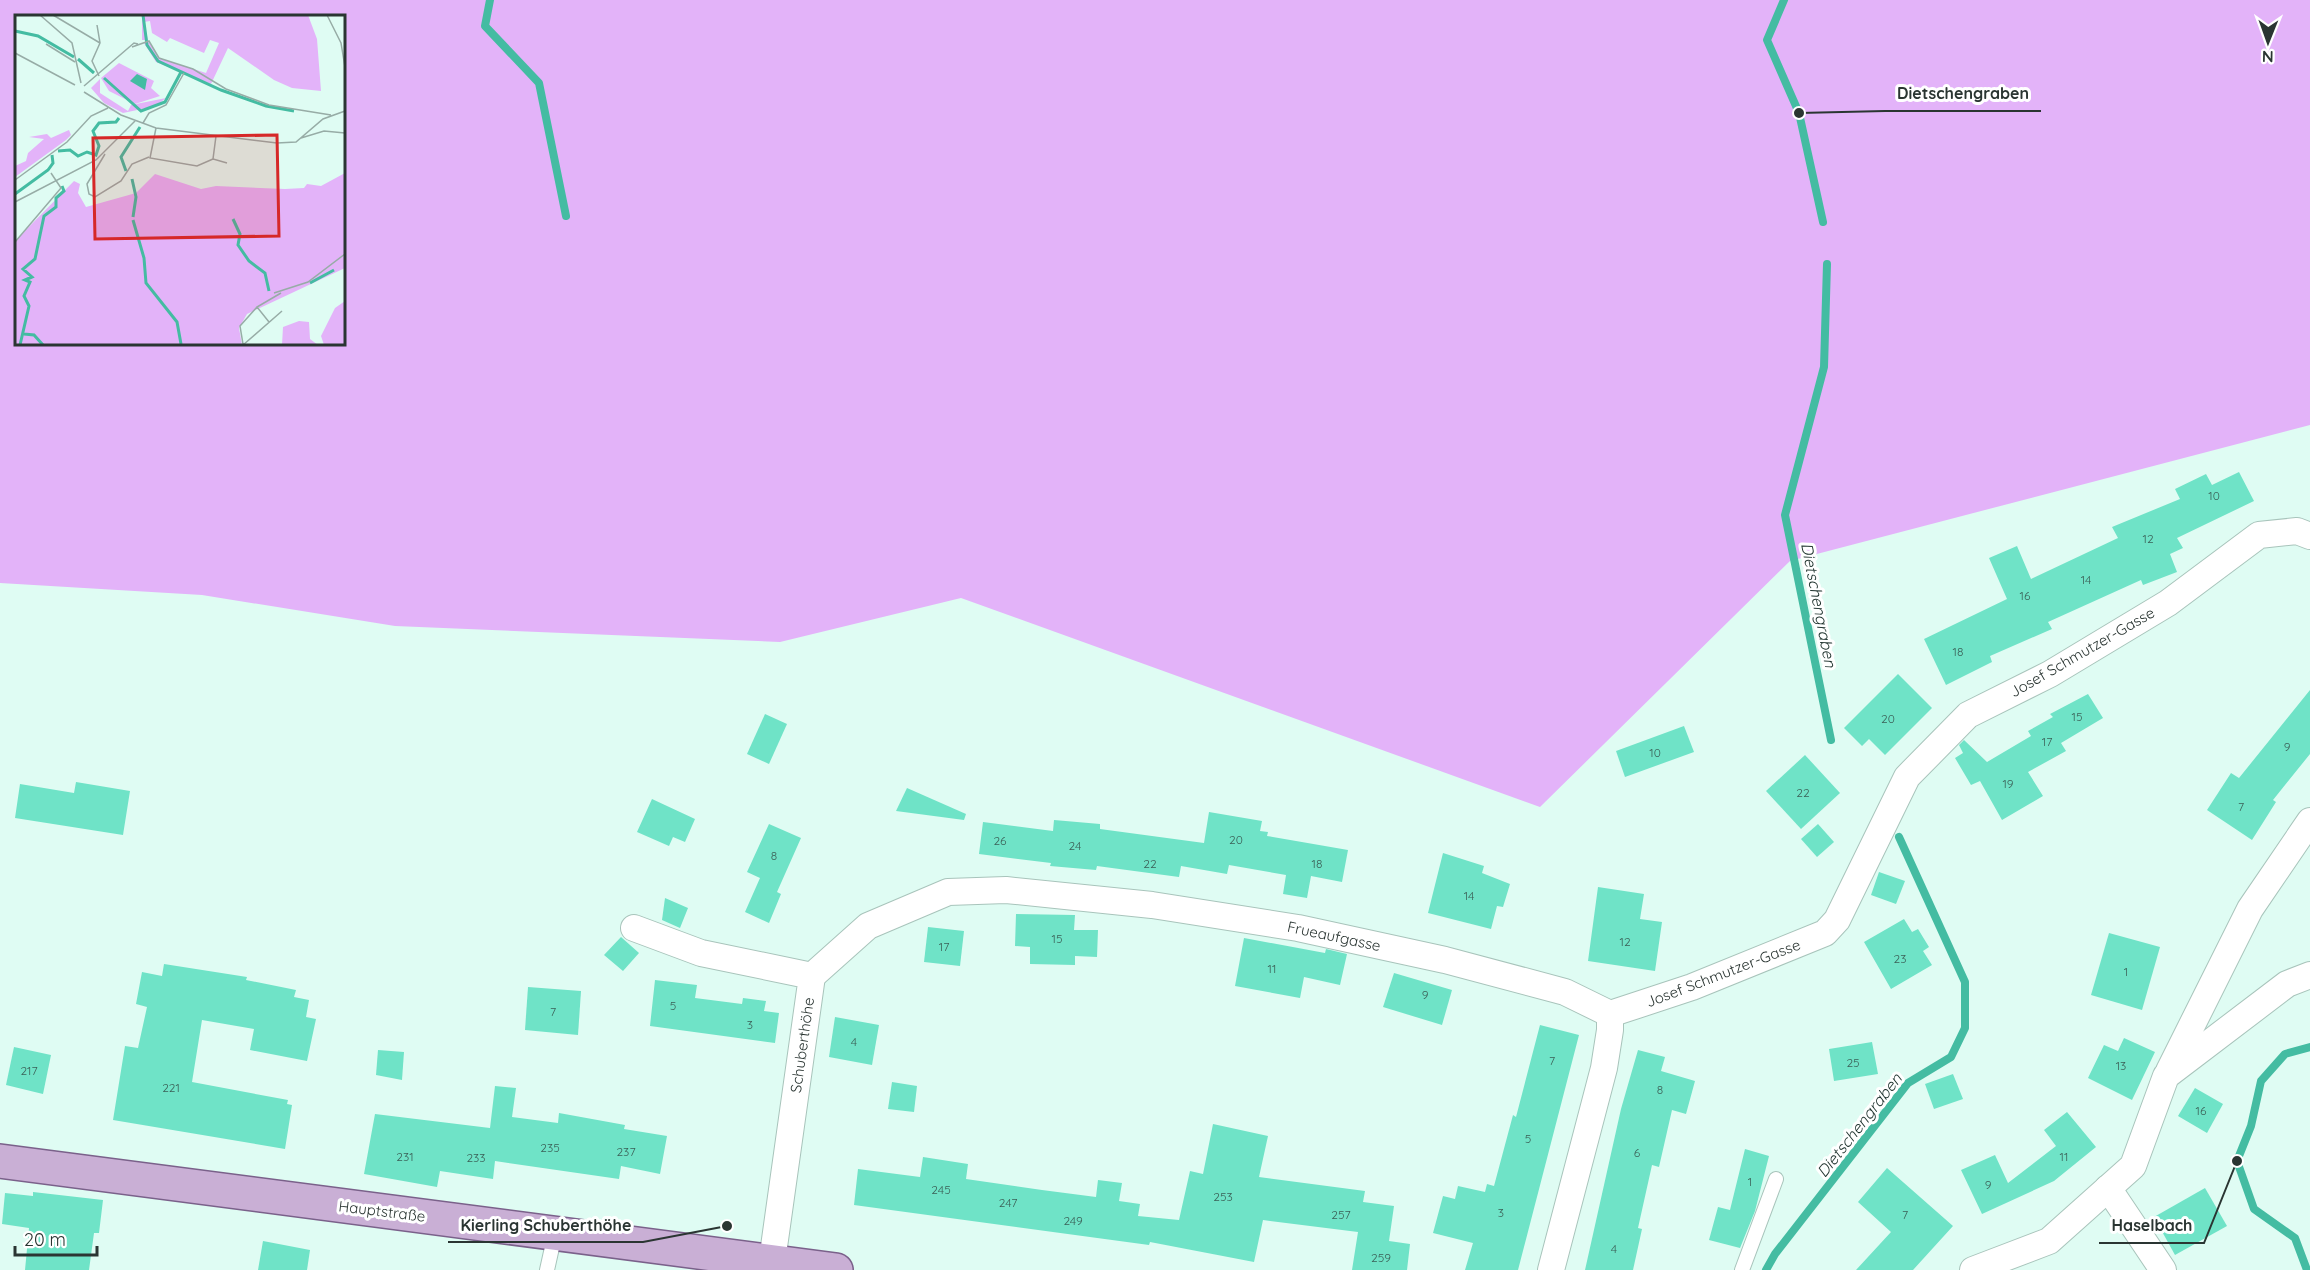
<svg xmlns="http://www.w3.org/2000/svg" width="2310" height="1270" viewBox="0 0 2310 1270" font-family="Quicksand,sans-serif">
<rect width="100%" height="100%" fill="#dffcf3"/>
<path fill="#e3b3f9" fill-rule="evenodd" d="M0,0H2310V425L1790,561L1540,807L961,598L780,642L395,626L202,595L0,583ZM16,16H344V344H16Z"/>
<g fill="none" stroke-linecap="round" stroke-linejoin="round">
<g stroke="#44bca2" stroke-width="8">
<path d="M490,0L485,26L539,83L566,216"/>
<path d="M1784,0L1767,40L1799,113L1823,222"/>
<path d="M1827,264L1824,367L1785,515L1831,740"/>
<path d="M1766,1270L1775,1254L1908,1083L1951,1057L1965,1028V982L1899,837"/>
<path d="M2307,1270L2295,1238L2254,1209L2237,1161L2251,1126L2261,1081L2285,1054L2310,1047"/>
</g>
</g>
<g fill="#6fe3c7">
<path d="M2239,472L2254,501L2177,538L2183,548L2170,554L2177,572L2143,585L2141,580L2048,622L2052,629L1990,656L1992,662L1946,685L1924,639L2007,599L1989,558L2017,546L2031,579L2118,538L2112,527L2180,499L2175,489L2206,474L2212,485Z"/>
<path d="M1898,674L1932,708L1885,755L1869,739L1862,746L1844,728Z"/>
<path d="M2310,690V754L2273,800L2276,802L2252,840L2207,810L2231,773L2239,778Z"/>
<path d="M2088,694L2103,718L2061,743L2066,751L2028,772L2043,796L2002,820L1980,781L1971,785L1955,758L1963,753L1959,745L1964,740L1987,762L2031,736L2028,731L2053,717L2050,714Z"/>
<path d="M765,714L787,724L769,764L747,754Z"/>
<path d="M1684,726L1694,752L1625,777L1616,751Z"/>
<path d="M1805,755L1840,793L1801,829L1766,791Z"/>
<path d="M76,782L130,791L123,835L15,818L20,784L74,793Z"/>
<path d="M907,788L966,814L964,820L896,811Z"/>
<path d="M652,799L695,819L685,842L673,837L669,846L637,832Z"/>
<path d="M1209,812L1262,821L1260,831L1268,832L1267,836L1348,850L1342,882L1311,876L1307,898L1283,894L1286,875L1229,865L1227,874L1181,866L1179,877L1097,866L1096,870L1050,866L1051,863L979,854L983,822L1053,831L1054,820L1100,824V829L1204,843Z"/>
<path d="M769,824L801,838L777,892L781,894L769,923L745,912L760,878L747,872Z"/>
<path d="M1818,824L1834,842L1817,857L1801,839Z"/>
<path d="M1443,853L1484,866L1482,873L1510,884L1503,907L1497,906L1491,929L1428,913Z"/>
<path d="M1879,872L1905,881L1896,904L1871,895Z"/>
<path d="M1598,887L1644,894L1640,919L1662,922L1655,971L1588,961Z"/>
<path d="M665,898L688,908L680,928L662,920Z"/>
<path d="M1016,914L1075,915L1074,930H1098L1097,957L1075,956V965L1030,964V947L1015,946Z"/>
<path d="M1904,919L1912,932L1918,929L1929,947L1923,951L1932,965L1891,989L1864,942Z"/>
<path d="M928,927L964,931L960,966L924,962Z"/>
<path d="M2109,933L2160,947L2142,1010L2091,995Z"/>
<path d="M621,937L639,953L623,971L604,955Z"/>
<path d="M1244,938L1325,953L1326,949L1347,954L1340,985L1304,977L1300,998L1235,986Z"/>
<path d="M164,964L247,977L246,980L296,990L294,997L309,1000L306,1017L316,1019L307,1061L250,1050L254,1029L202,1020L192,1082L288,1100L287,1104L292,1105L285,1149L113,1120L125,1046L138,1048L147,1007L136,1004L142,972L162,976Z"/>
<path d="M1394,973L1452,990L1442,1025L1383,1007Z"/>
<path d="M655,980L697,985L695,998L742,1004L743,998L766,1001L764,1011L779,1013L775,1043L650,1026Z"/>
<path d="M528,987L581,991L578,1035L525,1030Z"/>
<path d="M835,1017L879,1025L872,1065L829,1057Z"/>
<path d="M1540,1025L1579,1035L1518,1270H1465L1473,1243L1433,1233L1443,1196L1455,1199L1458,1186L1485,1192L1487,1184L1494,1186L1513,1115L1516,1117Z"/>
<path d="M2124,1038L2155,1052L2132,1100L2088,1078L2104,1045L2118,1051Z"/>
<path d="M1872,1042L1878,1074L1834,1081L1829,1049Z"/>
<path d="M14,1047L51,1055L43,1094L6,1085Z"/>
<path d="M378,1050L404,1052L402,1080L376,1075Z"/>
<path d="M1638,1050L1665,1057L1661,1071L1695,1081L1686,1114L1672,1110L1659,1167L1652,1165L1638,1228L1642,1229L1633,1270H1585L1621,1109Z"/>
<path d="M1953,1074L1963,1099L1934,1109L1925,1084Z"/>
<path d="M892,1082L917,1086L914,1112L888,1109Z"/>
<path d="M495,1086L516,1088L512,1117L558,1123L559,1113L625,1125L624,1129L667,1136L660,1174L621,1166L619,1179L495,1161L493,1179L440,1171L437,1187L364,1174L375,1114L490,1128Z"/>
<path d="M2195,1088L2223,1104L2207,1133L2178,1116Z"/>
<path d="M2067,1112L2096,1147L2054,1181L1982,1214L1961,1170L1995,1155L2008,1183L2056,1146L2044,1130Z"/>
<path d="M1213,1124L1268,1136L1259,1177L1365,1191L1363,1202L1394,1206L1389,1241L1410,1244L1407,1270H1352L1358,1232L1263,1220L1254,1262L1150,1242L1149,1245L854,1205L858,1169L920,1177L923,1157L968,1164L966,1179L1042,1190L1096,1197L1098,1180L1122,1183L1119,1201L1140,1204L1138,1216L1179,1220L1190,1171L1203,1174Z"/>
<path d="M1745,1149L1769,1156L1755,1211L1740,1248L1709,1240L1718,1207L1730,1210Z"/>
<path d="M1887,1168L1953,1226L1913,1270H1856L1891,1232L1858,1202Z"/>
<path d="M2205,1188L2227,1226L2175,1255L2154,1217Z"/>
<path d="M33,1192L103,1200L99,1233H94L89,1270H25L29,1228L2,1224L5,1193L33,1196Z"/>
<path d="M263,1241L310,1250L307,1270H258Z"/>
</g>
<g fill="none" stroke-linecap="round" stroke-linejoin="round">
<g stroke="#a8c4bb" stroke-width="16">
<g id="lane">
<path d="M547,1270L555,1234"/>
<path d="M1742,1270L1776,1179"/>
</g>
</g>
<g stroke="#a8c4bb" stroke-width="28">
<g id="street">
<path d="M634,928L701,953L812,976L772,1261"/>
<path d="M812,976L868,926L948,892L1006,890L1152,905L1298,928L1445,960L1565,992L1610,1014V1030L1604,1068L1551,1270"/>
<path d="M1610,1014L1692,987L1825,933L1837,920L1907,777L1968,715L2050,674L2168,603L2259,535L2297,531L2310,536"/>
<path d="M2169,1071L2250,909L2310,821"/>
<path d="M2108,1188L2163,1270"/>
<path d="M1973,1270L2049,1241L2133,1166L2166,1076L2287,984L2310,975"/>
</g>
</g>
<g stroke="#7a618a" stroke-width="36">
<path id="primary" d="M0,1161L836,1270"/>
</g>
<use href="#lane" stroke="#fff" stroke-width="14"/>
<use href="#street" stroke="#fff" stroke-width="26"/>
<use href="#primary" stroke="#c9afd5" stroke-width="33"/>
</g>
<g text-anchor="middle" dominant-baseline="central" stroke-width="6" stroke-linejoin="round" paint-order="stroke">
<g font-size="12" fill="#3b6057">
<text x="2214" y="495">10</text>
<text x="2148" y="538">12</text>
<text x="2086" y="579">14</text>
<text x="2025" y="595">16</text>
<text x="1958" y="651">18</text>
<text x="2077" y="716">15</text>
<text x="1888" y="718">20</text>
<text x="2047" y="741">17</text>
<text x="2287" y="746">9</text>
<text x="1655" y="752">10</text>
<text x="2008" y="783">19</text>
<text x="1803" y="792">22</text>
<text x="2241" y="806">7</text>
<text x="1236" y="839">20</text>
<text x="1000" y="840">26</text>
<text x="1075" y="845">24</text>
<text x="774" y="855">8</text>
<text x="1150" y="863">22</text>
<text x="1317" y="863">18</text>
<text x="1469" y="895">14</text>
<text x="1057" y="938">15</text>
<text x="1625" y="941">12</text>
<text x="944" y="946">17</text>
<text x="1900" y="958">23</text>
<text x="1272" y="968">11</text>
<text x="2126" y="971">1</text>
<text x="1425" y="994">9</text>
<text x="673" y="1005">5</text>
<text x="553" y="1011">7</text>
<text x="750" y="1024">3</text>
<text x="854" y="1041">4</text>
<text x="1552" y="1060">7</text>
<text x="1853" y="1062">25</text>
<text x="2121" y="1065">13</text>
<text x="29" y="1070">217</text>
<text x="171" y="1087">221</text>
<text x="1660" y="1089">8</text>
<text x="2201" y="1110">16</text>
<text x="1528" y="1138">5</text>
<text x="550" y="1147">235</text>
<text x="626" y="1151">237</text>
<text x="1637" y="1152">6</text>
<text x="405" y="1156">231</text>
<text x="2064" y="1156">11</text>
<text x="476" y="1157">233</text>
<text x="1750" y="1181">1</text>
<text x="1988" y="1184">9</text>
<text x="941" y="1189">245</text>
<text x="1223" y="1196">253</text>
<text x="1008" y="1202">247</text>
<text x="1501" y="1212">3</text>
<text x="1341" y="1214">257</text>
<text x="1905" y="1214">7</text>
<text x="1073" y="1220">249</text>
<text x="1614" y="1248">4</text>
<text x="1381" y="1257">259</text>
</g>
<g font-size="15" fill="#2a3532" stroke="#fff">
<text transform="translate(2082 652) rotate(-30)">Josef Schmutzer-Gasse</text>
<text transform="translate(1334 936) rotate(12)">Frueaufgasse</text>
<text transform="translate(1723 973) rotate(-21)">Josef Schmutzer-Gasse</text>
<text transform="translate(802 1045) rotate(-82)">Schuberthöhe</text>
<text transform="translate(382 1211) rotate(7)">Hauptstraße</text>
</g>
<g font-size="16" font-style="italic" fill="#1a2e29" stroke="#fff">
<text transform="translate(1819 605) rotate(79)">Dietschengraben</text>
<text transform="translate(1859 1125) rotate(-52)">Dietschengraben</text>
</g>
</g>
<g transform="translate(15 15)">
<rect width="330" height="330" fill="#dffcf3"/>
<path d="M127,0H293L302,24L306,76L277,73L259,65L213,33L196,69L141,47L129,28L134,27L144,43L191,58L204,28L195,25L189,38L155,23L152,27L137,18L135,6L129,7L133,25H127ZM104,48L139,66L136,73L145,81L120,89L94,76L86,63ZM85,64V78L113,96L116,90L151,83L141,91L108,98L89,88L76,73ZM54,115L56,120L51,125L0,162V151L11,146L13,138L29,124L14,122L32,119L36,123ZM330,158V253L232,299L224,313L227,330H0V226L59,166L65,169L63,178L71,192L121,178L140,159L186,174L201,171L270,174L289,173L292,169L306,171ZM330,286V330H309L306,321L320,293ZM284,306L294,307L295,324L303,330H267L268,312Z" fill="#e3b3f9"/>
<path d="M122,59L132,64L130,75L115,66Z" fill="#44bca2"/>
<path fill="none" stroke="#44bca2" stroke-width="3" d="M128,0L132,30L143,46L206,75L251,91L279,96M0,16L23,21L59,42M63,44L79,58M89,63L126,96L150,87L166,57M43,136L55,135L63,141L72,137L81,140L84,131L78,116L84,108L101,107L104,103M111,156L106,142L125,112M117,164L121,182L118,202M0,179L33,155L38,148L37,140M218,204L225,219L223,230L234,246L250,258L254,276M118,205L129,243L131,268L162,307L166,329M295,268L319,255M9,319L19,320L28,330M5,330L14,291L9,281L15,267L10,265L17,262L8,254L20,244L29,201L41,192V183L49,176L47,171"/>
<path fill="none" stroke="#97aca6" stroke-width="1.5" d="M25,0L57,28L66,68M38,0L85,28M312,0L326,28L330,52M82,10L85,28L77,46L84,61M31,29L60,47M117,32L134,26L144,43L178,54L211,74L254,90L316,100M0,38L60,70M69,71L119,28L123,29M69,77L106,100L141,113L262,128L281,127L308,104L330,96M128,108L134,98L151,90L169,58M141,113L135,143L182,151L198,144M201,121L198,144L212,148M286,123L309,116L330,118M90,139L72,169L74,179L80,182L106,166L117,149L134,142M0,165L52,127L76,101L93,93M0,187L81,145L120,106M0,227L46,173L36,158M259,278L293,267L330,239M254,307L242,292L266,278M228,329L225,311L242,292M228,330L267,296"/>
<path fill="#d62828" fill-opacity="0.15" stroke="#d62828" stroke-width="3" d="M262,120L264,221L80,224L78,123Z"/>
<rect width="330" height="330" fill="none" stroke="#2a3532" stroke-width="3"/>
</g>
<path fill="none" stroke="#2a3532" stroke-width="2" d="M1799 113L1885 111H2041M727 1226L643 1242H448M2237 1161L2204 1243H2099"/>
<g fill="#2a3532" stroke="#fff" stroke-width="2">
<circle cx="1799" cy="113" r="6"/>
<circle cx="727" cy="1226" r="6"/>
<circle cx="2237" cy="1161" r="6"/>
</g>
<g font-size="16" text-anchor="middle" font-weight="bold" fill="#2a3532" stroke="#fff" stroke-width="6" stroke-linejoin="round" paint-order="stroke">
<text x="1963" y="99">Dietschengraben</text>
<text x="546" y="1231">Kierling Schuberthöhe</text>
<text x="2152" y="1231">Haselbach</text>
</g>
<g transform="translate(2268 42) rotate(181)" stroke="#ffffff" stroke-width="4.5" paint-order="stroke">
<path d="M0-4.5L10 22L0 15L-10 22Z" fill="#2a3532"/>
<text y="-9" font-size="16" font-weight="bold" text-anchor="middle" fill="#2a3532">N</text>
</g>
<path d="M15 1246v9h82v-9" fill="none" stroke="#2a3532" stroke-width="3"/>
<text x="24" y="1246" font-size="18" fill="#2a3532" stroke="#ffffff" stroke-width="4.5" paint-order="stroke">20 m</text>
</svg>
